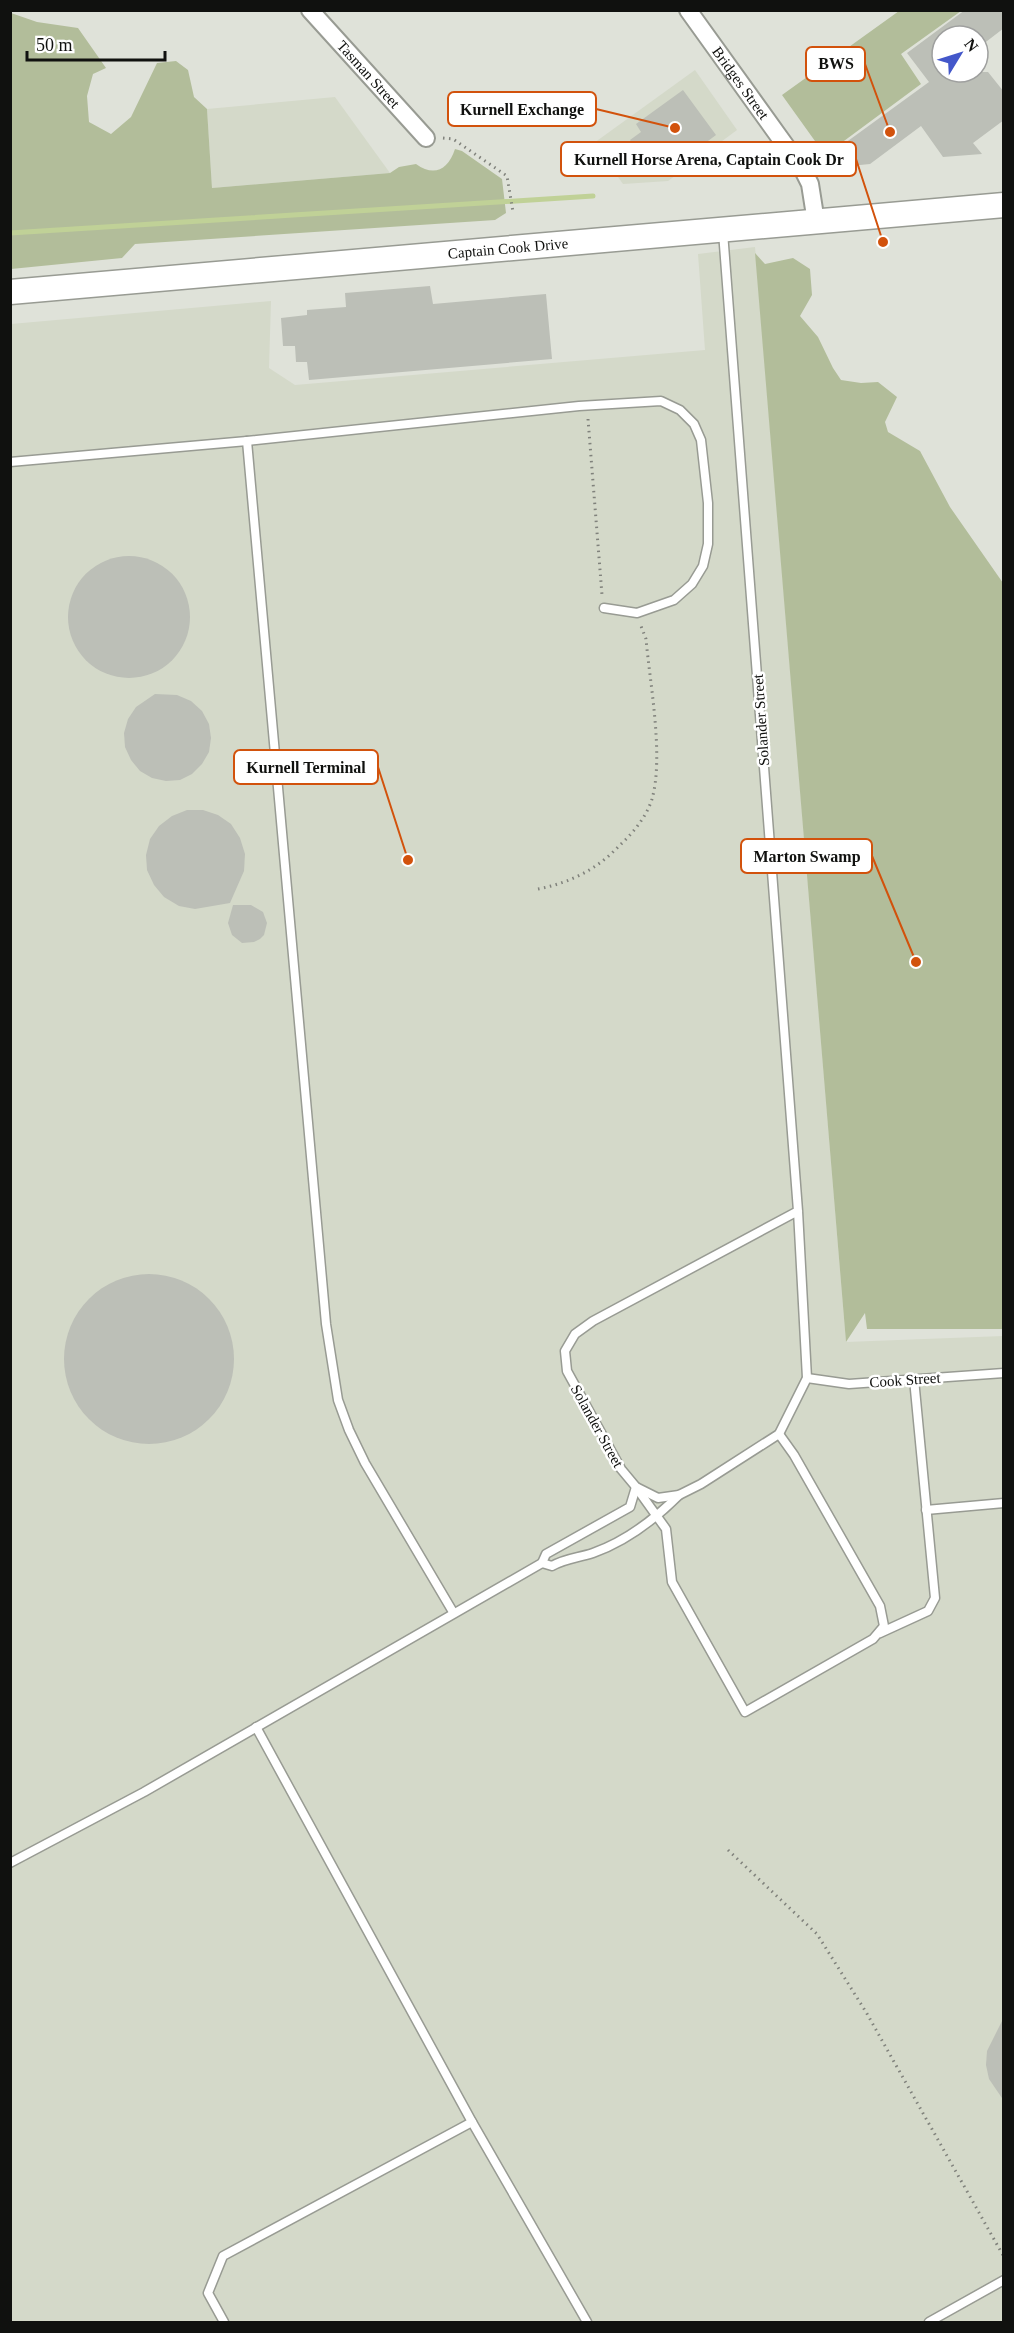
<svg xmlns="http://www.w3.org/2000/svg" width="1014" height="2333" viewBox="0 0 1014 2333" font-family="'Times New Roman',serif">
<rect width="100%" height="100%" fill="#dfe2d9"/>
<g fill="#d4d9c9">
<path d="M695,70L737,130L668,181L623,184L594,143Z"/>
<path d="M335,97L390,173L212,188L207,109Z"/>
<path d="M755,247L846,1342L1003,1336V2322H11V324L271,301L269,368L295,385L705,350L698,254Z"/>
</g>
<g fill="#b2bd9a">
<path d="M899,11H961L901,54L921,84L825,155L782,95Z"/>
<path d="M11,13L37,22L78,28L106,68L93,74L87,96L89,122L111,134L131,117L157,63L176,61L188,70L194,97L207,109L212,188L390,173L399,167L416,164C434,177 448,170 455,149L462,151L502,179L506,213L495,220L135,244L122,258L11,269Z"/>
<path d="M755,253L765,264L793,258L810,269L812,295L800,316L818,337L833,368L841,380L861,383L878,382L897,397L885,422L888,432L920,451L950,507L1003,583V1329H867L865,1313L846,1342Z"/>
</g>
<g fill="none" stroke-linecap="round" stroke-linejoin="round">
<path stroke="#c0d197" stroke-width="5" d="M10,233L593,196"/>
</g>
<g fill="#bcbfb7">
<path d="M965,10H1004V28L978,48V36H942V72H988L1004,92V120L973,143L982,154L943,157L921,126L870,164L840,167L830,154L929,82L907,53Z"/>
<path d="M683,90L716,135L669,170L655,151L627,171L618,158L634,147L630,140L641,132L636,124Z"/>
<path d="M430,286L433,304L546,294L552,359L309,380L307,362H296L295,346H283L281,318L307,315V310L346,307L345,293Z"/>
<circle cx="129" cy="617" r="61"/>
<path d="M155,694L177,695L191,701L202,711L209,724L211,738L209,752L202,764L192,774L180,780L166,781L152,778L140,771L131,760L125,747L124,733L128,719L136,707Z"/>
<path d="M187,810H203L218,815L231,824L240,838L245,854L244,871L230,903L195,909L179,906L164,897L154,885L147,870L146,855L150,839L159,826L172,816Z"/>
<path d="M233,905H251L263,912L267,923L264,935L260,939L254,942L242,943L232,935L228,923Z"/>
<circle cx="149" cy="1359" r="85"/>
<path d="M1004,2017V2101L989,2079L986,2065L987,2051Z"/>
</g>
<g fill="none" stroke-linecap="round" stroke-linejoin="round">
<g stroke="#989b93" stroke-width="11">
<g id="service">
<path d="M723,232L798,1211L807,1378L779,1434L701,1484L679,1495L658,1498L636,1487L621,1469L567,1371L565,1351L575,1334L593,1321L798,1211"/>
<path d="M247,441L326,1324L338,1400L349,1430L365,1463L453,1612"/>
<path d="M10,462L247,441L579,406L661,401L680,410L694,424L701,440L708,503V544L703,566L692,584L674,600L637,613L604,608"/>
<path d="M807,1378L849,1384L1004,1373"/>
<path d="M638,1490L666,1529L672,1582L745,1712L873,1639L884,1626L880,1606L794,1455L779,1434"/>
<path d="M926,1510L1004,1503"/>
<path d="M542,1563L552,1566C566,1558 578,1558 593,1553C627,1541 654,1520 679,1495"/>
<path d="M880,1633L928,1611L935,1598L914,1379"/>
<path d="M256,1727L472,2122L587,2322"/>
<path d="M10,1863L144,1792L542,1563L546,1554L630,1507L636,1487"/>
<path d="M224,2322L208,2293L223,2256L472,2122"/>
<path d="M929,2322L1004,2280"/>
</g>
</g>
<g stroke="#989b93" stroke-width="20">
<g id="minor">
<path id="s1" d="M310,10L426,138"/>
<path id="s2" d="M688,10L803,170L810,184L816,222"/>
</g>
</g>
<g stroke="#989b93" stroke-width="27">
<g id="secondary">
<path id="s3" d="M10,292L1004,205"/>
</g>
</g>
<g stroke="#80827c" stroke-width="3" stroke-dasharray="1.5 4.5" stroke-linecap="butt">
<path d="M443,138L453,139L507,176L513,212"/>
<path d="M588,419L602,595"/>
<path d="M538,889C569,883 596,870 618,847C632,834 646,818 652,799C664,757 650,684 646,639L641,626"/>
<path d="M728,1850L817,1934L866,2012L1004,2257"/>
</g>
<use href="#service" stroke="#fff" stroke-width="8"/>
<use href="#minor" stroke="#fff" stroke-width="16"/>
<use href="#secondary" stroke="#fff" stroke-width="24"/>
</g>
<g text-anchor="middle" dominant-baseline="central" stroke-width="5" stroke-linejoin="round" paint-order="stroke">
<g font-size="15" fill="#10110f" stroke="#fff">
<text stroke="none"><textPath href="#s1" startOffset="87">Tasman Street</textPath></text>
<text stroke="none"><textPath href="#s2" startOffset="90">Bridges Street</textPath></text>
<text stroke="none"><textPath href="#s3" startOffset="500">Captain Cook Drive</textPath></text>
<text transform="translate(761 720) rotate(-94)">Solander Street</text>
<text transform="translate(905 1380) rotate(-4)">Cook Street</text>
<text transform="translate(597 1426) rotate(61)">Solander Street</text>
</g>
</g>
<path fill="none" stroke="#d2520c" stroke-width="2" d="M890 132L865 64M675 128L596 109M883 242L856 159M408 860L378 767M916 962L872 856"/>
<g fill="#d2520c" stroke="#fff" stroke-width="2">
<circle cx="890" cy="132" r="6"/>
<circle cx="675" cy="128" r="6"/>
<circle cx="883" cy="242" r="6"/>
<circle cx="408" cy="860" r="6"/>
<circle cx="916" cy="962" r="6"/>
</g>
<g fill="#fff" stroke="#d2520c" stroke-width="2">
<rect x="806" y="47" width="59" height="34" rx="6"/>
<rect x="448" y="92" width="148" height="34" rx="6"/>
<rect x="561" y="142" width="295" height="34" rx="6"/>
<rect x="234" y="750" width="144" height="34" rx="6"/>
<rect x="741" y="839" width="131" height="34" rx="6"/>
</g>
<g font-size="16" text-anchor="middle" font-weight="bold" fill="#10110f">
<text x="836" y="69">BWS</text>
<text x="522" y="115">Kurnell Exchange</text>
<text x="709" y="165">Kurnell Horse Arena, Captain Cook Dr</text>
<text x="306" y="773">Kurnell Terminal</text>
<text x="807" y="862">Marton Swamp</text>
</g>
<rect width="1014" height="2333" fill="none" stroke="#10110f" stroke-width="24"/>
<g transform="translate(960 54) rotate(52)"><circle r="28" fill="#ffffff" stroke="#9fa09f" stroke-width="1.5"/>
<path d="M0-4.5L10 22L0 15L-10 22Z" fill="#4357ca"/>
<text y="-9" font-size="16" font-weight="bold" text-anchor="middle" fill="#10110f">N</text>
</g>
<path d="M27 51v9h138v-9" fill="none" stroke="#10110f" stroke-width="3"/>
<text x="36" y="51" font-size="18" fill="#10110f" stroke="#ffffff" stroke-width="4.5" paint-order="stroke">50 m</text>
</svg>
